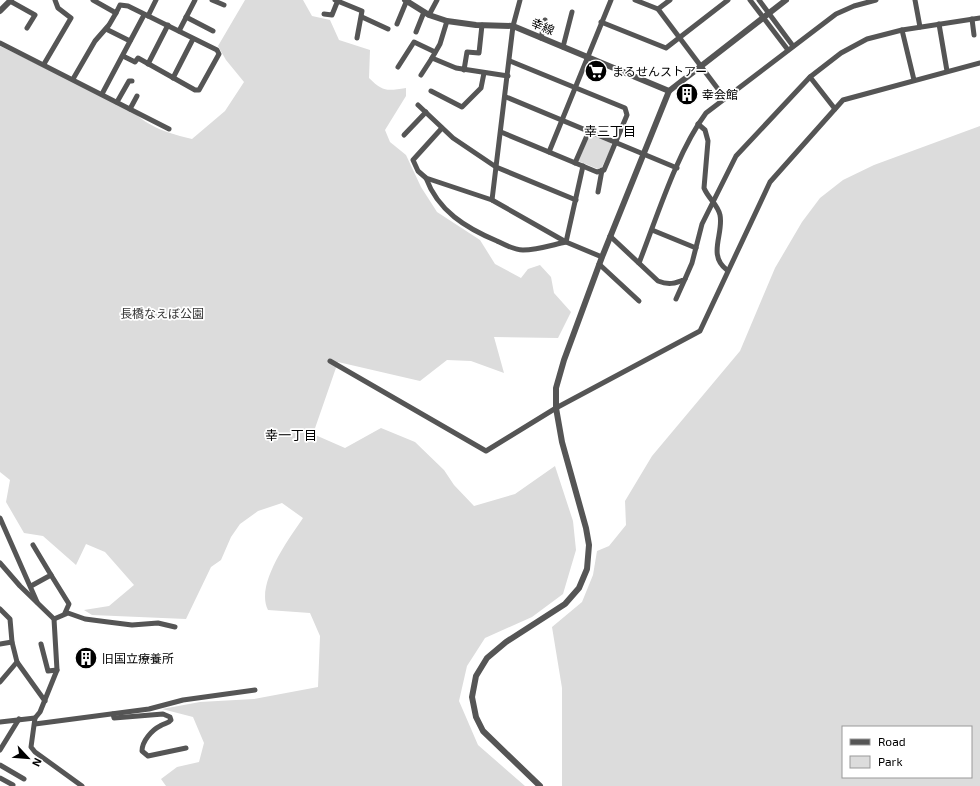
<svg xmlns="http://www.w3.org/2000/svg" width="980" height="786" viewBox="0 0 980 786" font-family="'Exo 2','Noto Sans JP',sans-serif">
<rect width="100%" height="100%" fill="#fff"/>
<g fill="#dcdcdc" fill-rule="evenodd">
<path d="M245,0H303L312,16L330,20L339,40L370,50L369,78C383,92 387,91 406,88V96L385,130L390,142L406,155L421,187L437,212L480,240L495,264L521,278L528,269L540,265L551,277L554,293L571,312L558,338L494,337L504,373L471,361L447,360L420,381L338,362L313,434L345,448L381,428L415,442L444,470L454,485L474,506L515,494L555,466L573,521L576,550L563,594L532,617L485,638L467,666L459,701L478,745L525,786H166L161,779L177,767L199,762L204,743L193,717L162,709L200,702L254,699L318,687L320,636L310,613L268,610C255,585 288,540 303,518L282,503L258,511L240,524L231,537L221,560L211,567L186,619L92,615L84,610L109,606L134,585L105,552L86,544L76,565L43,536L24,533L6,502L10,480L0,472V46L133,111C147,127 171,134 192,139L225,111L244,82L226,60L218,46Z"/>
<path d="M980,126V786H562V688L552,627L582,602L593,575L597,551L609,546L626,525L625,501L652,456L740,351L775,268L802,222L820,198L843,180L874,165ZM843,727H971V777H843Z"/>
<path d="M590,135L611,143L612,146L602,167L598,169L578,161Z"/>
</g>
<g fill="none" stroke-linecap="round" stroke-linejoin="round">
<g stroke="#555" stroke-width="5">
<path d="M93,0L116,13L120,5L128,6L217,50L219,54L199,90H195L138,58L135,62L123,56"/>
<path d="M212,0L224,5"/>
<path d="M335,0L362,11L357,38"/>
<path d="M635,0L658,9L724,97"/>
<path d="M750,0L788,50"/>
<path d="M759,0L793,46"/>
<path d="M915,0L920,27"/>
<path d="M10,1L35,15L27,28"/>
<path d="M658,9L670,0"/>
<path d="M324,14L332,15L338,0"/>
<path d="M429,15L437,0"/>
<path d="M148,16L156,0"/>
<path d="M186,17L213,31"/>
<path d="M362,17L388,29"/>
<path d="M972,19L974,35"/>
<path d="M447,21L440,44L432,58L456,68L508,76"/>
<path d="M601,22L666,48L728,0"/>
<path d="M397,24L407,0"/>
<path d="M939,24L947,71"/>
<path d="M106,29L130,41"/>
<path d="M902,30L914,80"/>
<path d="M179,31L195,0"/>
<path d="M416,32L424,12"/>
<path d="M541,38L545,20"/>
<path d="M0,43L169,129"/>
<path d="M563,47L572,12"/>
<path d="M44,64L71,18L58,8L55,0"/>
<path d="M148,64L168,25"/>
<path d="M398,67L414,42L435,52"/>
<path d="M464,70L467,52L479,53L482,25"/>
<path d="M421,75L432,58"/>
<path d="M810,77L835,109"/>
<path d="M173,78L193,39"/>
<path d="M73,79L95,41L109,25L116,13"/>
<path d="M431,91L462,107L481,88L484,73"/>
<path d="M102,94L144,15"/>
<path d="M506,97L677,168"/>
<path d="M117,102L129,81H132"/>
<path d="M418,105L453,138L496,167L576,200"/>
<path d="M130,109L137,96"/>
<path d="M698,124L705,130L708,141L704,188C708,198 718,205 720,215C724,234 707,255 727,270"/>
<path d="M442,128L413,160L418,171L426,178L492,200L566,242L602,257"/>
<path d="M501,132L597,172L604,170L627,115L625,108L510,61"/>
<path d="M404,135L426,112"/>
<path d="M549,152L611,0"/>
<path d="M575,163L589,131"/>
<path d="M426,178C438,211 466,228 497,241C505,245 514,250 523,250C537,250 552,245 566,242L583,166"/>
<path d="M598,192L602,170"/>
<path d="M492,200L513,26L520,0"/>
<path d="M652,230L696,248"/>
<path d="M610,236L658,281C668,285 675,284 685,279L692,263L702,224L736,156L810,77L841,53L867,39L902,30L980,18"/>
<path d="M639,263C657,217 677,152 706,113L836,14L854,6L876,0"/>
<path d="M599,264L639,301"/>
<path d="M676,299L685,279"/>
<path d="M330,361L486,451L556,408L700,331L770,182L843,100L980,63"/>
<path d="M0,518L37,602"/>
<path d="M0,563L20,586L54,619L57,670L40,712L35,718L31,747L35,752L82,786"/>
<path d="M51,575L69,604L65,613"/>
<path d="M31,586L51,575L33,545"/>
<path d="M0,609L10,619L12,642L17,662L45,701"/>
<path d="M54,619L68,613L85,619L108,622L132,625L158,623L175,627"/>
<path d="M0,644L12,642"/>
<path d="M41,644L48,671L57,670"/>
<path d="M0,682L17,662"/>
<path d="M113,714L114,718L163,714L170,717L171,720C168,724 165,723 160,726C152,730 142,741 142,751L148,756L186,748"/>
<path d="M0,722L35,718"/>
<path d="M35,724L149,709L183,700L255,690"/>
<path d="M0,750L19,719"/>
<path d="M0,765L24,779"/>
<path d="M0,778L13,785"/>
</g>
<g stroke="#555" stroke-width="6">
<path d="M405,0L429,15L447,21L476,25L513,26L669,91"/>
<path d="M0,11L11,0"/>
<path d="M540,786L483,731L476,717L472,697L476,676L487,658L506,642L565,604L579,588L587,569L589,545L586,528L562,442L556,408V388L564,360L602,257L669,91L786,0"/>
</g>
</g>
<defs>
<g id="supermarket-disc" transform="scale(1.15)"><circle r="9.5" fill="#000" stroke="#fff"/><path d="M-6-5.5h2.5l.6 2H6L4.5 2H-2.5L-4.4-4H-6ZM-1.5 3.2a1.3 1.3 0 1 0 .1 0ZM3 3.2a1.3 1.3 0 1 0 .1 0Z" fill="#fff"/></g>
<g id="building-disc" transform="scale(1.15)"><circle r="9.5" fill="#000" stroke="#fff"/><path d="M-4-6H4V6H1V3H-1V6H-4ZM-2.5-4.3h1.7v1.8h-1.7ZM.8-4.3h1.7v1.8H.8ZM-2.5-1h1.7V.8h-1.7ZM.8-1h1.7V.8H.8Z" fill="#fff"/></g>
</defs>
<g fill-rule="evenodd">
<use href="#supermarket-disc" x="596" y="71"/>
<use href="#building-disc" x="687" y="94"/>
<use href="#building-disc" x="86" y="658"/>
</g>
<g text-anchor="middle" dominant-baseline="central" stroke-width="3.5" stroke-linejoin="round" paint-order="stroke">
<g font-size="12" fill="#000" stroke="#fff">
<text transform="translate(543 26) rotate(23)">幸線</text>
</g>
<g font-size="12" fill="#000" stroke="#fff" text-anchor="start">
<text x="612" y="71">まるせんストアー</text>
<text x="702" y="94">幸会館</text>
<text x="102" y="658">旧国立療養所</text>
</g>
<g font-size="12" fill="#333" stroke="#fff">
<text x="162" y="313">長橋なえぼ公園</text>
</g>
<g font-size="13" fill="#000" stroke="#fff">
<text x="610" y="131">幸三丁目</text>
<text x="291" y="435">幸一丁目</text>
</g>
</g>
<rect x="842" y="726" width="130" height="52" fill="#ffffff" stroke="#999999"/>
<rect x="850" y="739" width="20" height="6" fill="#555555" stroke="#999999"/>
<text x="878" y="746" font-size="12" fill="#000000">Road</text>
<rect x="850" y="756" width="20" height="12" fill="#dcdcdc" stroke="#999999"/>
<text x="878" y="766" font-size="12" fill="#000000">Park</text>
<g transform="translate(28 758) rotate(116)" stroke="#ffffff" stroke-width="3" paint-order="stroke">
<path d="M0-3L7 15L0 10L-7 15Z" fill="#000000"/>
<text y="-6" font-size="11" font-weight="bold" text-anchor="middle" fill="#000000">N</text>
</g>
</svg>
